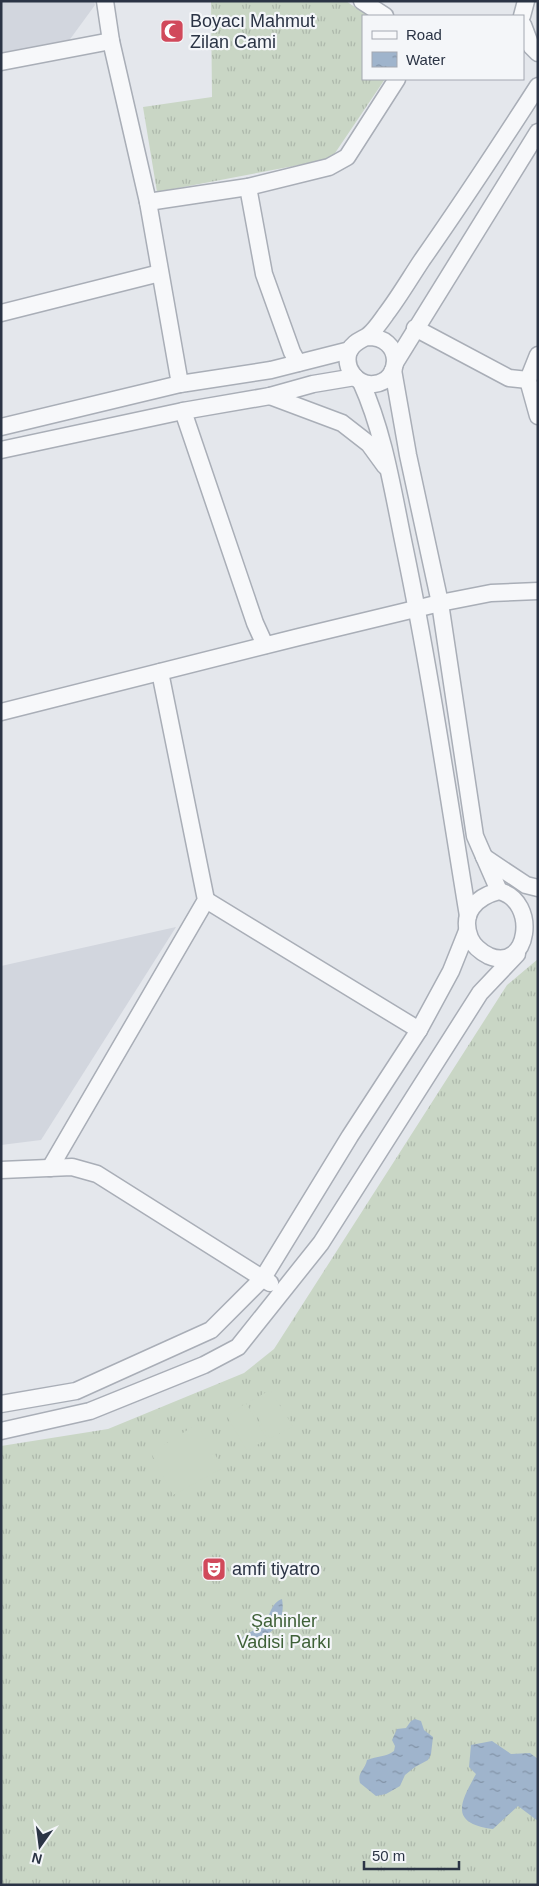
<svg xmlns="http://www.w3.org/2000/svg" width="539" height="1886" viewBox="0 0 539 1886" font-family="Arial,sans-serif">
<defs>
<pattern id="grass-tufts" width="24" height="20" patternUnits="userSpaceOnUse" patternTransform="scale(1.25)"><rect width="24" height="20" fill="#c9d6c5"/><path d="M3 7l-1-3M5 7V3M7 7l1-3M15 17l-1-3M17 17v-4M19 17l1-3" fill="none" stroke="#adb8ab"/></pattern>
<pattern id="water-ripples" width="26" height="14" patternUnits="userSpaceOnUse" patternTransform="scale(1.25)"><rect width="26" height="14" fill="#9fb4cc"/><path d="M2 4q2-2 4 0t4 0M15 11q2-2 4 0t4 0" fill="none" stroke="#8293a7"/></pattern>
</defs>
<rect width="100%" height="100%" fill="#e4e7ec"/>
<g fill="#d2d6de">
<path d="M1,1H94L95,5L68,42L1,54Z"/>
<path d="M176,927L41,1140L1,1145V966Z"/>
</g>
<g fill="url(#grass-tufts)">
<path d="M211,1H346L368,16H363V79H385L331,159L157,192L143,107L212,97Z"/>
<path d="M538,959V1885H1V1446L108,1429L244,1373L274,1349L507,985Z"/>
</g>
<g fill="#c9d6c5">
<path d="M270,1390L293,1426L270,1439L249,1402Z"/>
<path d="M246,1403L267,1439L247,1451L227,1416Z"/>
<path d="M197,1424L223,1468L173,1495L151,1453Z"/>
</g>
<g fill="url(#water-ripples)">
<path d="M282,1599C287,1627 265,1639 242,1645L241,1639C247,1632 258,1630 265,1622C271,1614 271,1603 282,1599Z"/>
<path d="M415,1719L421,1721L424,1730L433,1737L431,1754L428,1760L415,1767L405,1775L400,1786L386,1794L376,1796L360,1783C357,1772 365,1770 367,1760C377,1756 386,1757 394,1751L395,1746L392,1740L397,1729L406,1728L411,1721Z"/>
<path d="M492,1741L511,1754L530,1753L538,1759V1821L518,1806L493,1829C449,1823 460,1803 476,1774L469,1767L471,1745Z"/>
</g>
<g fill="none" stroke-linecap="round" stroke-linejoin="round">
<g stroke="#a9aeb7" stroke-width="19">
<g id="minor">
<path d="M105,1L111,41L148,202L180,384"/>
<path d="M362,1L385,16"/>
<path d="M522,16L526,1"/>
<path d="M523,25L531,46L538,53"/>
<path d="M1,62L111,41"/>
<path d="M248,187L264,274L292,352L298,363"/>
<path d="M148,202L248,187L329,167L347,157L397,79"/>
<path d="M1,313L160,273"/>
<path d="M415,328L509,378L528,380"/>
<path d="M367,337C403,336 403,381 374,384C357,386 343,368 349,351C353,343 359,341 366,337C373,333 381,321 386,314C399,297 410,278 422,260C462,203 500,145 538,86"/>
<path d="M538,355L528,380L538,416"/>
<path d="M395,363L538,132"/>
<path d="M393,370L408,455L440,603L475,836L499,891"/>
<path d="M361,382C385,435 393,493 405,550C430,671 448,794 468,916"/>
<path d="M270,396L342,423L369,444L385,466"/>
<path d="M183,411L255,623L265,645"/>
<path d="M1,427L180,384L271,370L350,350"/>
<path d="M1,450L183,411L270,396L313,384L355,377"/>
<path d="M1,712L299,637L440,603L491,593L538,591"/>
<path d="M484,857L526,885L538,888"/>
<path d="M499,891C539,901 529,973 489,956C481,952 474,947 470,938C460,913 476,897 499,891Z"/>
<path d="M206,900L419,1030"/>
<path d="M50,1168L206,900L160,672"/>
<path d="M1,1170L72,1167L97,1174L270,1283"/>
<path d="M1,1404L76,1391L211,1330L263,1278L350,1136L419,1030L451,971L467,931"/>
<path d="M1,1431L90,1411L204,1365L238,1347L321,1243L480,993L517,954"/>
</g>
</g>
<use href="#minor" stroke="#f7f8fa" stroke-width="16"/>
</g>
<defs>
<g id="mosque-square" transform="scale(1.25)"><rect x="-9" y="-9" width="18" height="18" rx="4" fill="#d1495b" stroke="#f4f6f9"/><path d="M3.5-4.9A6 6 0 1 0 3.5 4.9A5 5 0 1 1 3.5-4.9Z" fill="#fff"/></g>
<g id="theatre-square" transform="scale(1.25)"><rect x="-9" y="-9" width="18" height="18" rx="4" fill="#d1495b" stroke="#f4f6f9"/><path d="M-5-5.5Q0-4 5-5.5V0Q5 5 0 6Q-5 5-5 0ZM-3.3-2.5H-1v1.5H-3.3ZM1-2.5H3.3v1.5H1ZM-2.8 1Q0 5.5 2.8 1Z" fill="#fff"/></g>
</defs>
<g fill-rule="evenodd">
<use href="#mosque-square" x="172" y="31"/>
<use href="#theatre-square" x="214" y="1569"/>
</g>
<g text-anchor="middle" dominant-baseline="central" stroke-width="4.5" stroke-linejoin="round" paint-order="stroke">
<g font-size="18" fill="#2b3445" stroke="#f4f6f9" text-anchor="start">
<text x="190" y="21">Boyacı Mahmut<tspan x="190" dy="21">Zilan Cami</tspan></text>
<text x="232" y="1569">amfi tiyatro</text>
</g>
<g font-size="18" fill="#3f6138" stroke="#f4f6f9">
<text x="284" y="1621">Şahinler<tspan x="284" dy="21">Vadisi Parkı</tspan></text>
</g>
</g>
<rect width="539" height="1886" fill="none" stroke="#2b3445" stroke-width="5"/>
<rect x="362" y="15" width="162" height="65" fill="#f4f6f9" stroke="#a4a8b1"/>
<rect x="372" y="31" width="25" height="8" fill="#f7f8fa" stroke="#a4a8b1"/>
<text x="406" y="40" font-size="15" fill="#2b3445">Road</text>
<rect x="372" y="52" width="25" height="15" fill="url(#water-ripples)" stroke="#a4a8b1"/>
<text x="406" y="65" font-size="15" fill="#2b3445">Water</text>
<g transform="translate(40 1846) rotate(194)" stroke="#f4f6f9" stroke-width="4" paint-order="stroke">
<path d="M0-4L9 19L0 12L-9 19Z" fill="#2b3445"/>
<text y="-8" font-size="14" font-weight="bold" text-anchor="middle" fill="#2b3445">N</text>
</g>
<path d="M364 1861v8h95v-8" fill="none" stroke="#2b3445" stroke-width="2.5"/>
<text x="372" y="1861" font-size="15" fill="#2b3445" stroke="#f4f6f9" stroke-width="4" paint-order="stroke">50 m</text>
</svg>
